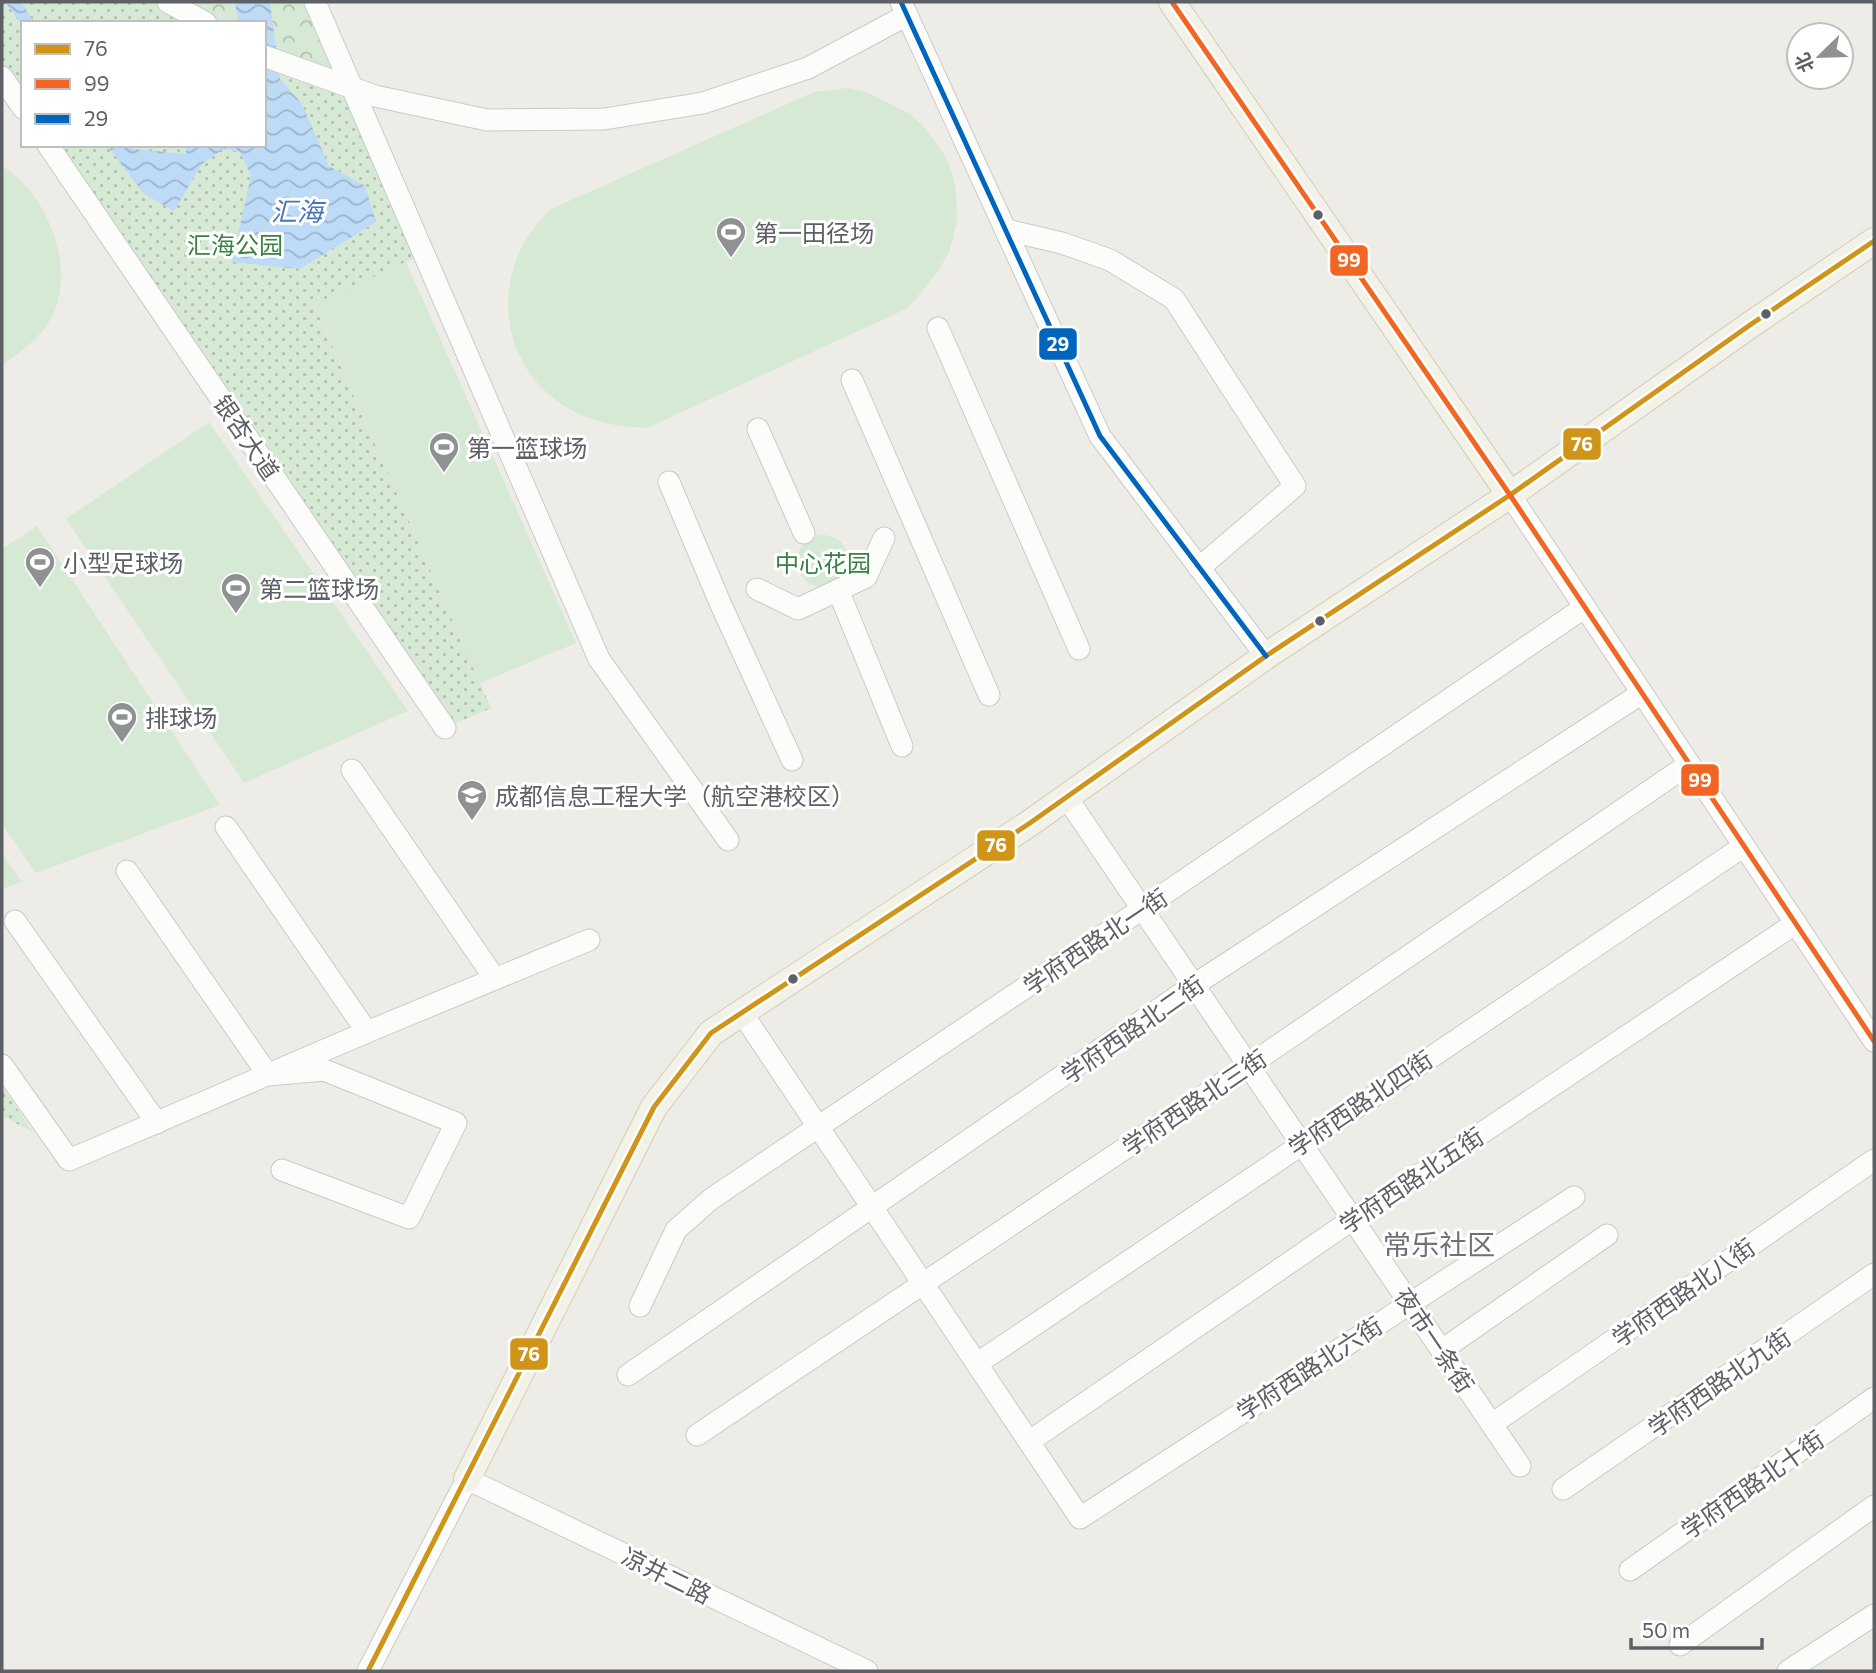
<svg xmlns="http://www.w3.org/2000/svg" width="1876" height="1673" viewBox="0 0 1876 1673" font-family="Commissioner,'Noto Sans SC',sans-serif">
<defs>
<pattern id="forest-crowns" width="20" height="18" patternUnits="userSpaceOnUse" patternTransform="scale(1.75)"><rect width="20" height="18" fill="#d6e9d4"/><path d="M2 6a3 3 0 1 1 6 0M12 15a3 3 0 1 1 6 0" fill="none" stroke="#b1c0b0"/></pattern>
<pattern id="park-dots" width="8" height="8" patternUnits="userSpaceOnUse" patternTransform="scale(1.75)"><rect width="8" height="8" fill="#d6e9d4"/><path d="M2 2h.1M6 6h.1" fill="none" stroke="#b1c0b0" stroke-width="1.8" stroke-linecap="round"/></pattern>
<pattern id="water-waves" width="16" height="10" patternUnits="userSpaceOnUse" patternTransform="scale(1.75)"><rect width="16" height="10" fill="#bddaf6"/><path d="M0 5q4-4 8 0t8 0" fill="none" stroke="#9db4cb"/></pattern>
</defs>
<rect width="100%" height="100%" fill="#edece7"/>
<path fill="url(#forest-crowns)" d="M168,2H315L354,88L264,53V23H206Z"/>
<g fill="url(#park-dots)">
<path d="M2,2H168L206,23H23V108L2,77Z"/>
<path d="M264,56L354,88L425,253L314,305L491,708L445,728L48,145H264Z"/>
<path d="M2,1086L33,1132L2,1116Z"/>
</g>
<g fill="#d6e9d4">
<path d="M847,88L866,92L910,114L923,126L944,154L952,172L956,189L957,222L950,250L939,270L908,308L647,428C624,427 601,424 579,414C496,375 485,269 551,209L814,92Z"/>
<path d="M2,166C46,192 75,264 54,312C43,337 22,350 2,366Z"/>
<path d="M406,262L576,643L480,683L314,304Z"/>
<path d="M209,422L408,711L244,783L66,519Z"/>
<path d="M37,526L220,805L36,873L2,824V549Z"/>
<circle cx="823" cy="561" r="26"/>
<path d="M2,853L22,882L2,889Z"/>
</g>
<g fill="url(#water-waves)">
<path d="M5,2H21L35,23H23V26Z"/>
<path d="M235,2H270L280,79L302,104L329,166L365,186L376,222L300,269L232,262L251,176L240,152L223,149L202,164L174,211L143,193L107,145H131L134,149L186,154V145H264V23H238Z"/>
</g>
<g fill="none" stroke-linecap="round" stroke-linejoin="round">
<g stroke="#cacaca" stroke-width="23">
<g id="minor">
<path d="M168,2L206,23"/>
<path d="M315,2L599,659L728,840"/>
<path d="M901,2L1100,436L1266,656"/>
<path d="M264,56L375,96L487,120L604,119L703,103L808,68L907,15"/>
<path d="M2,77L23,108"/>
<path d="M48,145L445,728"/>
<path d="M1006,230L1062,243L1110,260L1174,299L1295,486L1199,568"/>
<path d="M938,328L1079,649"/>
<path d="M852,380L989,695"/>
<path d="M758,429L804,533"/>
<path d="M669,482L721,605L792,760"/>
<path d="M1510,495L1874,1041"/>
<path d="M757,589L798,609L866,577L884,538"/>
<path d="M838,590L902,746"/>
<path d="M352,770L495,979"/>
<path d="M1067,798L1520,1466"/>
<path d="M226,827L367,1032L589,940"/>
<path d="M127,871L268,1075L324,1070L456,1123L409,1218L282,1170"/>
<path d="M15,921L157,1123"/>
<path d="M742,1013L1080,1518L1574,1197"/>
<path d="M2,1065L69,1160L367,1032"/>
<path d="M640,1306L676,1230L711,1199L1142,909L1585,607"/>
<path d="M1442,1350L1607,1235"/>
<path d="M978,1363L1744,846"/>
<path d="M628,1375L1194,985L1642,693"/>
<path d="M1492,1424L1874,1160"/>
<path d="M697,1435L1248,1066L1689,764"/>
<path d="M1030,1441L1353,1219L1796,923"/>
<path d="M1563,1489L1874,1274"/>
<path d="M1630,1570L1874,1398"/>
<path d="M1680,1645L1874,1506"/>
<path d="M368,1671L467,1479L867,1671"/>
<path d="M1788,1671L1874,1615"/>
</g>
</g>
<g stroke="#d4ceb6" stroke-width="28">
<g id="major">
<path d="M1172,2L1510,495"/>
<path d="M467,1479L654,1107L711,1033L1030,823L1266,656L1510,495L1750,325L1874,241"/>
</g>
</g>
<use href="#minor" stroke="#fcfcfb" stroke-width="21"/>
<use href="#major" stroke="#f3f2e8" stroke-width="26"/>
<g stroke="#fff" stroke-width="10">
<path id="bus-1" d="M368,1671L654,1107L711,1033L1030,823L1266,656L1510,495L1750,325L1874,241"/>
</g>
<g stroke="#fff" stroke-width="10">
<path id="bus-2" d="M1172,2L1510,495L1874,1041"/>
</g>
<g stroke="#fff" stroke-width="10">
<path id="bus-3" d="M901,2L1100,436L1266,656"/>
</g>
<use href="#bus-1" stroke="#d09419" stroke-width="5"/>
<use href="#bus-2" stroke="#f26522" stroke-width="5"/>
<use href="#bus-3" stroke="#0065bd" stroke-width="5"/>
</g>
<defs>
<g id="stadium-pin" transform="scale(1.575)"><path d="M0 17L-7.5 6A9.5 9.5 0 1 1 7.5 6Z" fill="#8f9192" stroke="#fff"/><path d="M0-5a6.5 5 0 1 0 0 10a6.5 5 0 1 0 0-10ZM-3.5-1.8h7v3.6h-7Z" fill="#fff"/></g>
<g id="university-pin" transform="scale(1.575)"><path d="M0 17L-7.5 6A9.5 9.5 0 1 1 7.5 6Z" fill="#8f9192" stroke="#fff"/><path d="M0-5L7-2L0 1L-7-2ZM-4 1L0 2.5L4 1V4Q0 6-4 4Z" fill="#fff"/></g>
</defs>
<g fill-rule="evenodd">
<use href="#stadium-pin" x="731" y="232"/>
<use href="#stadium-pin" x="444" y="447"/>
<use href="#stadium-pin" x="40" y="562"/>
<use href="#stadium-pin" x="236" y="588"/>
<use href="#stadium-pin" x="122" y="717"/>
<use href="#university-pin" x="472" y="795"/>
</g>
<g fill="#5d6065" stroke="#fff" stroke-width="2.5">
<circle cx="1318" cy="215" r="6"/>
<circle cx="1766" cy="314" r="6"/>
<circle cx="1320" cy="621" r="6"/>
<circle cx="793" cy="979" r="6"/>
</g>
<g text-anchor="middle" dominant-baseline="central" stroke-width="6" stroke-linejoin="round" paint-order="stroke">
<g font-size="24" fill="#5d6065" stroke="#fff" text-anchor="start">
<text x="754" y="232">第一田径场</text>
<text x="467" y="447">第一篮球场</text>
<text x="63" y="562">小型足球场</text>
<text x="259" y="588">第二篮球场</text>
<text x="145" y="717">排球场</text>
<text x="495" y="795">成都信息工程大学（航空港校区）</text>
</g>
<g font-size="24" fill="#378240" stroke="#fff">
<text x="235" y="244">汇海公园</text>
<text x="823" y="562">中心花园</text>
</g>
<g font-size="24" fill="#5d6065" stroke="#fff">
<text transform="translate(247 437) rotate(56)">银杏大道</text>
<text transform="translate(1095 941) rotate(-34)">学府西路北一街</text>
<text transform="translate(1132 1029) rotate(-35)">学府西路北二街</text>
<text transform="translate(1194 1102) rotate(-34)">学府西路北三街</text>
<text transform="translate(1360 1103) rotate(-34)">学府西路北四街</text>
<text transform="translate(1411 1180) rotate(-34)">学府西路北五街</text>
<text transform="translate(1683 1292) rotate(-35)">学府西路北八街</text>
<text transform="translate(1435 1340) rotate(56)">夜市一条街</text>
<text transform="translate(1309 1368) rotate(-33)">学府西路北六街</text>
<text transform="translate(1719 1382) rotate(-35)">学府西路北九街</text>
<text transform="translate(1752 1484) rotate(-35)">学府西路北十街</text>
<text transform="translate(667 1575) rotate(26)">凉井二路</text>
</g>
<g font-size="26" font-style="italic" fill="#4776b7" stroke="#fff">
<text x="297" y="210">汇海</text>
</g>
<g font-size="28" fill="#6e7277" stroke="#fff">
<text x="1439" y="1244">常乐社区</text>
</g>
</g>
<g stroke="#fff" stroke-width="2.5">
<rect x="1329" y="244" width="40" height="33" rx="7" fill="#f26522"/>
<rect x="1038" y="327" width="40" height="34" rx="7" fill="#0065bd"/>
<rect x="1562" y="427" width="40" height="34" rx="7" fill="#d09419"/>
<rect x="1680" y="763" width="40" height="34" rx="7" fill="#f26522"/>
<rect x="976" y="829" width="40" height="33" rx="7" fill="#d09419"/>
<rect x="509" y="1337" width="40" height="34" rx="7" fill="#d09419"/>
</g>
<g font-size="19" text-anchor="middle" font-weight="bold" fill="#fff">
<text x="1349" y="267">99</text>
<text x="1058" y="351">29</text>
<text x="1582" y="451">76</text>
<text x="1700" y="787">99</text>
<text x="996" y="852">76</text>
<text x="529" y="1361">76</text>
</g>
<rect width="1876" height="1673" fill="none" stroke="#5d6065" stroke-width="7"/>
<rect x="21" y="21" width="245" height="126" fill="#ffffff" stroke="#bebfc1" stroke-width="2"/>
<rect x="35" y="44" width="35" height="10" fill="#d09419" stroke="#bebfc1" stroke-width="2"/>
<text x="84" y="56" font-size="21" fill="#5d6065">76</text>
<rect x="35" y="79" width="35" height="10" fill="#f26522" stroke="#bebfc1" stroke-width="2"/>
<text x="84" y="91" font-size="21" fill="#5d6065">99</text>
<rect x="35" y="114" width="35" height="10" fill="#0065bd" stroke="#bebfc1" stroke-width="2"/>
<text x="84" y="126" font-size="21" fill="#5d6065">29</text>
<g transform="translate(1820 56) rotate(247)"><circle r="33" fill="#ffffff" stroke="#bebfc1" stroke-width="2"/>
<path d="M0-5L12 26L0 18L-12 26Z" fill="#8f9192"/>
<text y="-10" font-size="19" font-weight="bold" text-anchor="middle" fill="#5d6065">北</text>
</g>
<path d="M1631 1638v10h131v-10" fill="none" stroke="#5d6065" stroke-width="3.5"/>
<text x="1642" y="1638" font-size="21" fill="#5d6065" stroke="#ffffff" stroke-width="5" paint-order="stroke">50 m</text>
</svg>
